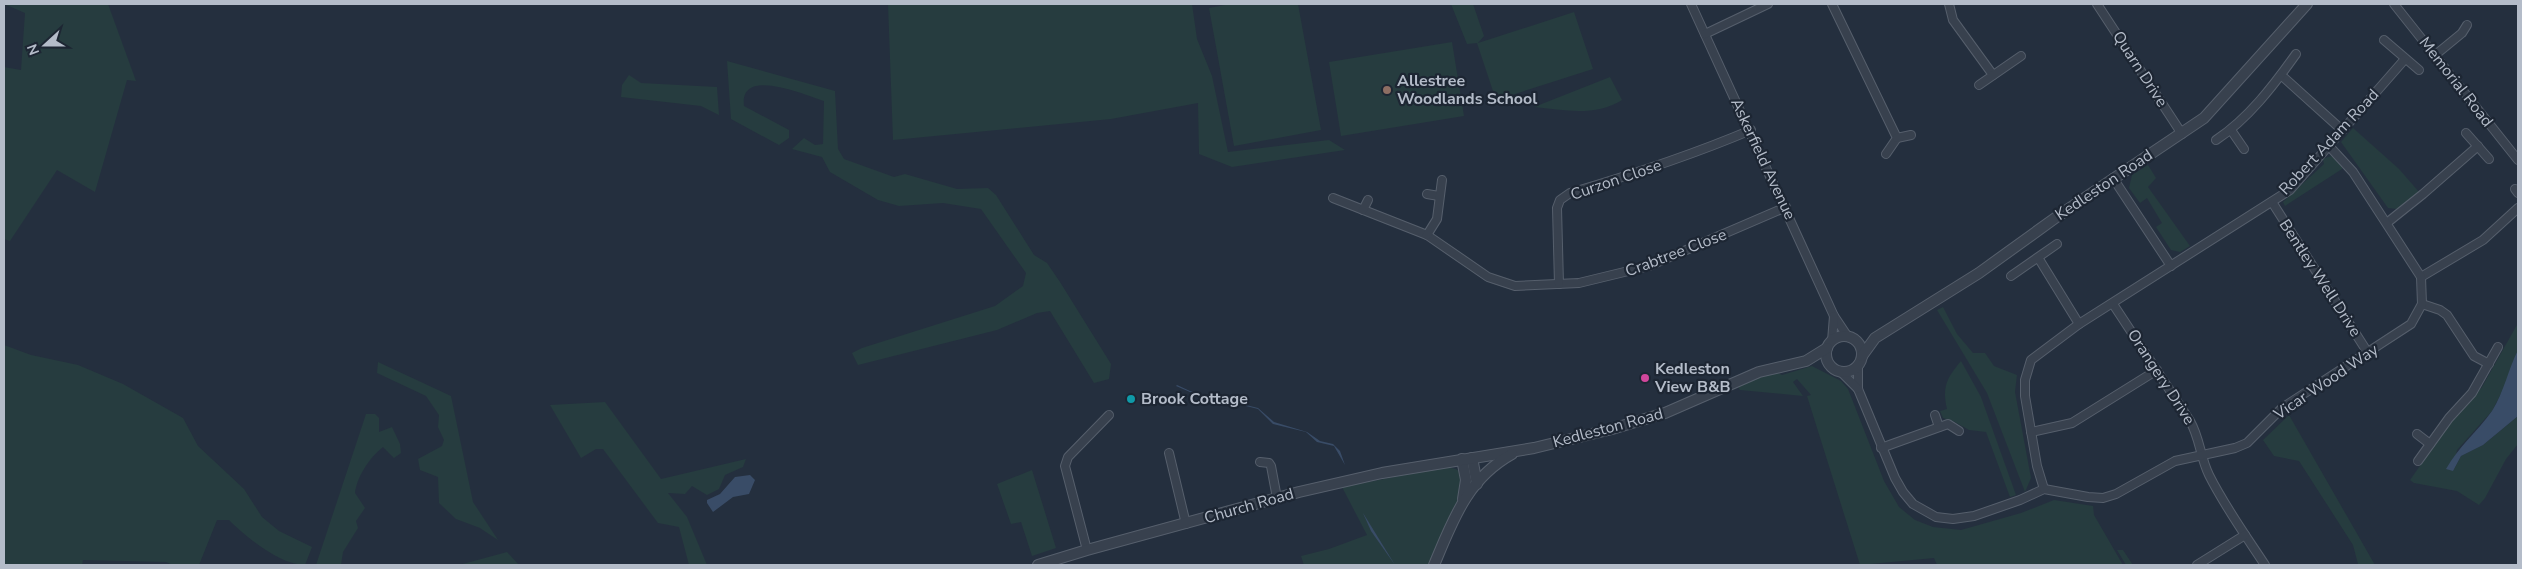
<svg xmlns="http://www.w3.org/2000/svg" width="2522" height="569" viewBox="0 0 2522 569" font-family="'Nunito Sans',sans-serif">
<rect width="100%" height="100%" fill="#242f3e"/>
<g fill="#263c3f">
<path d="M4,4H108L136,81L127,80L95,192L57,170L10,241L4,239V67L21,70L25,13Z"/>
<path d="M888,4H1192L1197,39L1212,76L1228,152L1329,140L1345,150L1232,167L1199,154L1198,103L1111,119L893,140Z"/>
<path d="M1230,4H1298L1321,130L1234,146L1209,8Z"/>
<path d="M1451,4H1473L1484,36L1478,43L1574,12L1593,69L1496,100L1477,43L1467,44Z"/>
<path d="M1452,42L1464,116L1341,136L1329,62Z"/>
<path d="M727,61L835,91L838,149L844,159L894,177L905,174L957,189L988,188L996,195L1034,255L1047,263L1060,282L1111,364L1109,379L1094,383L1050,311L1037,313L997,330L858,365L852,353L862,348L995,306L1023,286L1026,273L981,209L943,203L899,206L878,200L830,172L822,157L792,149L804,138L815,145L823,144L824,101C805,95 739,66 744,106L789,130V138L779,145L731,119Z"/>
<path d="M629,75L641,83L717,87L719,115L701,106L621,97L622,85Z"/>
<path d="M1610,77L1622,100C1595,117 1564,110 1534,107Z"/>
<path d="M2353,128L2399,169L2419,192L2397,209L2388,208L2341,142Z"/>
<path d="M2331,156L2342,164V169L2285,206L2283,202L2324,164L2323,159Z"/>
<path d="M2148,165L2156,178L2148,187L2190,246L2180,252L2171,250L2156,227L2162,223L2147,198L2140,203L2129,188L2132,175Z"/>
<path d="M1943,307L1957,334L1973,353H1985L1994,366L2017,375L2015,392L2031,478L2025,492L1987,393L1937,310Z"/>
<path d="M2518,323V350L2505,386L2492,411L2457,450L2453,471L2461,456L2483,445L2518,416V444L2506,459L2485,498L2479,505L2457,491L2414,483L2410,480L2451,422L2482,387Z"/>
<path d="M4,345L31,355L78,365L123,384L183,418L198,446L244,489L262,517L279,531L312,547L305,565C280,565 246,537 229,520H217L199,565H173L166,562L83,560L82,565H4Z"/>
<path d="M1961,361L1981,397L2016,495L2010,497L1986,432L1969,430L1953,421L1943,418L1940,411L1947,409C1942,386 1947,378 1961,361Z"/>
<path d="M378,362L451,396L473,502L498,540L480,528L456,519L439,503L438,477L420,470L418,459L442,446L444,440L438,427L439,415L426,396L377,373Z"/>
<path d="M1812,366L1841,381L1848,389L1884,481L1899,507L1915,520L1933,527L1961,530L2021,513L2054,500L2093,506L2094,515L2123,565H1937L1934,558L1860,565L1807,396L1811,395L1797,379L1793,382L1803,396L1740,390L1737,385L1776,372L1782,375Z"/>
<path d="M605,402L661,479L746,459L743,467L725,475L719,489L707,495L692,486L685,494L668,493L687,517L707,565H689L679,527L658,523L603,449H596L581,458L550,405Z"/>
<path d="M366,414H375L379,418V432L392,427L400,444L401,453L394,458L383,447C369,458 357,477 355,493L365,508L356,521L358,528L343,552L341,565H316Z"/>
<path d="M2289,415L2375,565H2356L2358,564L2353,545L2299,461L2274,456L2263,440Z"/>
<path d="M1441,468C1447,468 1455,467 1459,471C1471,485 1437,549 1430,565H1304L1301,556L1329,549L1367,535L1342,487Z"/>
<path d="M1032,470L1056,548L1032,556L1021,522L1011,524L997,484Z"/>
<path d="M2117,550H2123L2133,565H2126Z"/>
<path d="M507,552L519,565H459Z"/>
</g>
<g fill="#394c67">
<path d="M2518,350V416L2483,445L2461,456L2453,471L2446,469C2459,446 2477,432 2492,411C2504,392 2508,370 2518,350Z"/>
<path d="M1177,385L1190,391L1258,408L1274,422L1307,432L1320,441L1333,444L1340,451L1345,465L1334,446L1317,442L1306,432L1273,424L1258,409L1190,392L1176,386Z"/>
<path d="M750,475L755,480L749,494L733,497L713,512L707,503V500L720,494L735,477Z"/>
<path d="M1363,513L1395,565L1371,531Z"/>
</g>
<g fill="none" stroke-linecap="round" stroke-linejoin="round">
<g stroke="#565f6c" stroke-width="10">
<g id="minor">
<path d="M1691,4L1834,316L1848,337"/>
<path d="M1832,4L1897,138L1886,154"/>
<path d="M1949,4L1953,20L1993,75"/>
<path d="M2097,4L2182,134"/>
<path d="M2394,4L2518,160"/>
<path d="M1705,34L1768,4"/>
<path d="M2384,40L2419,70"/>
<path d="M2434,56L2462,33L2467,25"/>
<path d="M2281,75L2342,130"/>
<path d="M1979,85L2021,56"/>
<path d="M2231,130L2244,149"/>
<path d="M2466,133L2489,159"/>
<path d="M1897,138L1911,135"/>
<path d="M2216,140C2248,119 2274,85 2296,54"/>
<path d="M2113,178L2171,266"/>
<path d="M2515,189L2518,193"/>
<path d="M1427,194L1439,196"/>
<path d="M1333,198L1427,235L1488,277L1515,286L1579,283L1649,266L1786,207"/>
<path d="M2272,202L2368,353"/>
<path d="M1363,210L1368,200"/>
<path d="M2388,222L2423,194L2478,146"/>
<path d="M1427,235L1437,219L1442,180"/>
<path d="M2039,259L2079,324"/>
<path d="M2011,276L2057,244"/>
<path d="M2421,277L2483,240L2518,208"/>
<path d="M1559,284L1557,208L1560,200L1570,193C1631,175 1692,155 1751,130"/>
<path d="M2113,304L2190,421C2200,438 2200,457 2209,475C2225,507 2246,536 2265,565"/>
<path d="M2422,304L2440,310L2447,315L2474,356L2489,364"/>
<path d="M1832,341L1834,316"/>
<path d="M1858,366V389L1895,478L1903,492L1913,504L1936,517L1953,519L1974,516L2020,500L2044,489L2088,497L2103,498L2116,494L2175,461L2235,448L2247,443L2282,408L2411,324L2422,304L2421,277L2353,172L2329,146"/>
<path d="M1840,371L1858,389"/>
<path d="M1935,415L1939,427"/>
<path d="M2031,432L2072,423L2157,370"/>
<path d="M2417,434L2430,444"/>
<path d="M1881,448L1948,424L1959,431"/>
<path d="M1169,453L1186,524"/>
<path d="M2418,461L2449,418L2472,393L2498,347"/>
<path d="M1260,462L1269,463L1271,466L1277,498"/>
<path d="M2044,489L2037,466L2025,396V380L2031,360L2079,324L2290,190L2405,59"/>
<path d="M1087,550L1065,466L1068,457L1109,415"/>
<path d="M2197,565L2245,535"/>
</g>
</g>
<g stroke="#565f6c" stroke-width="12">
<g id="tertiary">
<circle cx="1844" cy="354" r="18"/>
<path d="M1862,356L1875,338L1979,273L2058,216L2204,118L2307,4"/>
<path d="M1472,458L1477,484"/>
<path d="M1462,459L1466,480L1463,499"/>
<path d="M1038,565L1087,550L1299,492L1382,473L1534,448L1612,429L1665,413L1759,372L1806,361L1827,348"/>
<path d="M1434,565C1453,520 1467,479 1512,454"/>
</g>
</g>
<use href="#minor" stroke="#38414e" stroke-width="8"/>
<use href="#tertiary" stroke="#38414e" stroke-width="10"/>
</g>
<circle fill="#8d6e63" stroke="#1d2633" stroke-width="2" cx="1387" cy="90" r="5"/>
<circle fill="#d1479c" stroke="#1d2633" stroke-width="2" cx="1645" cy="378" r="5"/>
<circle fill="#0f9aa8" stroke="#1d2633" stroke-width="2" cx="1131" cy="399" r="5"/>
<g text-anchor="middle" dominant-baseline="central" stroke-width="4.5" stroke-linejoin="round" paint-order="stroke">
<g font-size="16" fill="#b4bcc9" stroke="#1d2633">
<text transform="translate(2140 69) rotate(57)">Quarn Drive</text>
<text transform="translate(2456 82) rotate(52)">Memorial Road</text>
<text transform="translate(2329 142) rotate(-47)">Robert Adam Road</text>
<text transform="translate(1763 159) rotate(65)">Askerfield Avenue</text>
<text transform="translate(1616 180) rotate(-19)">Curzon Close</text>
<text transform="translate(2104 185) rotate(-34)">Kedleston Road</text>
<text transform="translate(1676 253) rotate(-21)">Crabtree Close</text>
<text transform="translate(2320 278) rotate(57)">Bentley Well Drive</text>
<text transform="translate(2161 377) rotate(57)">Orangery Drive</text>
<text transform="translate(2326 382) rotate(-34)">Vicar Wood Way</text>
<text transform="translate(1608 428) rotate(-15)">Kedleston Road</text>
<text transform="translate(1249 506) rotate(-16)">Church Road</text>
</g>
<g font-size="16" font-weight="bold" fill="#b4bcc9" stroke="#1d2633" text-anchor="start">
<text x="1397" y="81">Allestree<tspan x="1397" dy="18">Woodlands School</tspan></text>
<text x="1655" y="369">Kedleston<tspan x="1655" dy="18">View B&amp;B</tspan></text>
<text x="1141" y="399">Brook Cottage</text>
</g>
</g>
<rect width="2522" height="569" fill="none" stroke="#b4bcc9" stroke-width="10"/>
<g transform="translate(45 45) rotate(249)" stroke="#1d2633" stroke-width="4" paint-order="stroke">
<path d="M0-4L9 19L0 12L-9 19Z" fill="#b4bcc9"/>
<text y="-8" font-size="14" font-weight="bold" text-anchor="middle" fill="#b4bcc9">N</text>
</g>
</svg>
